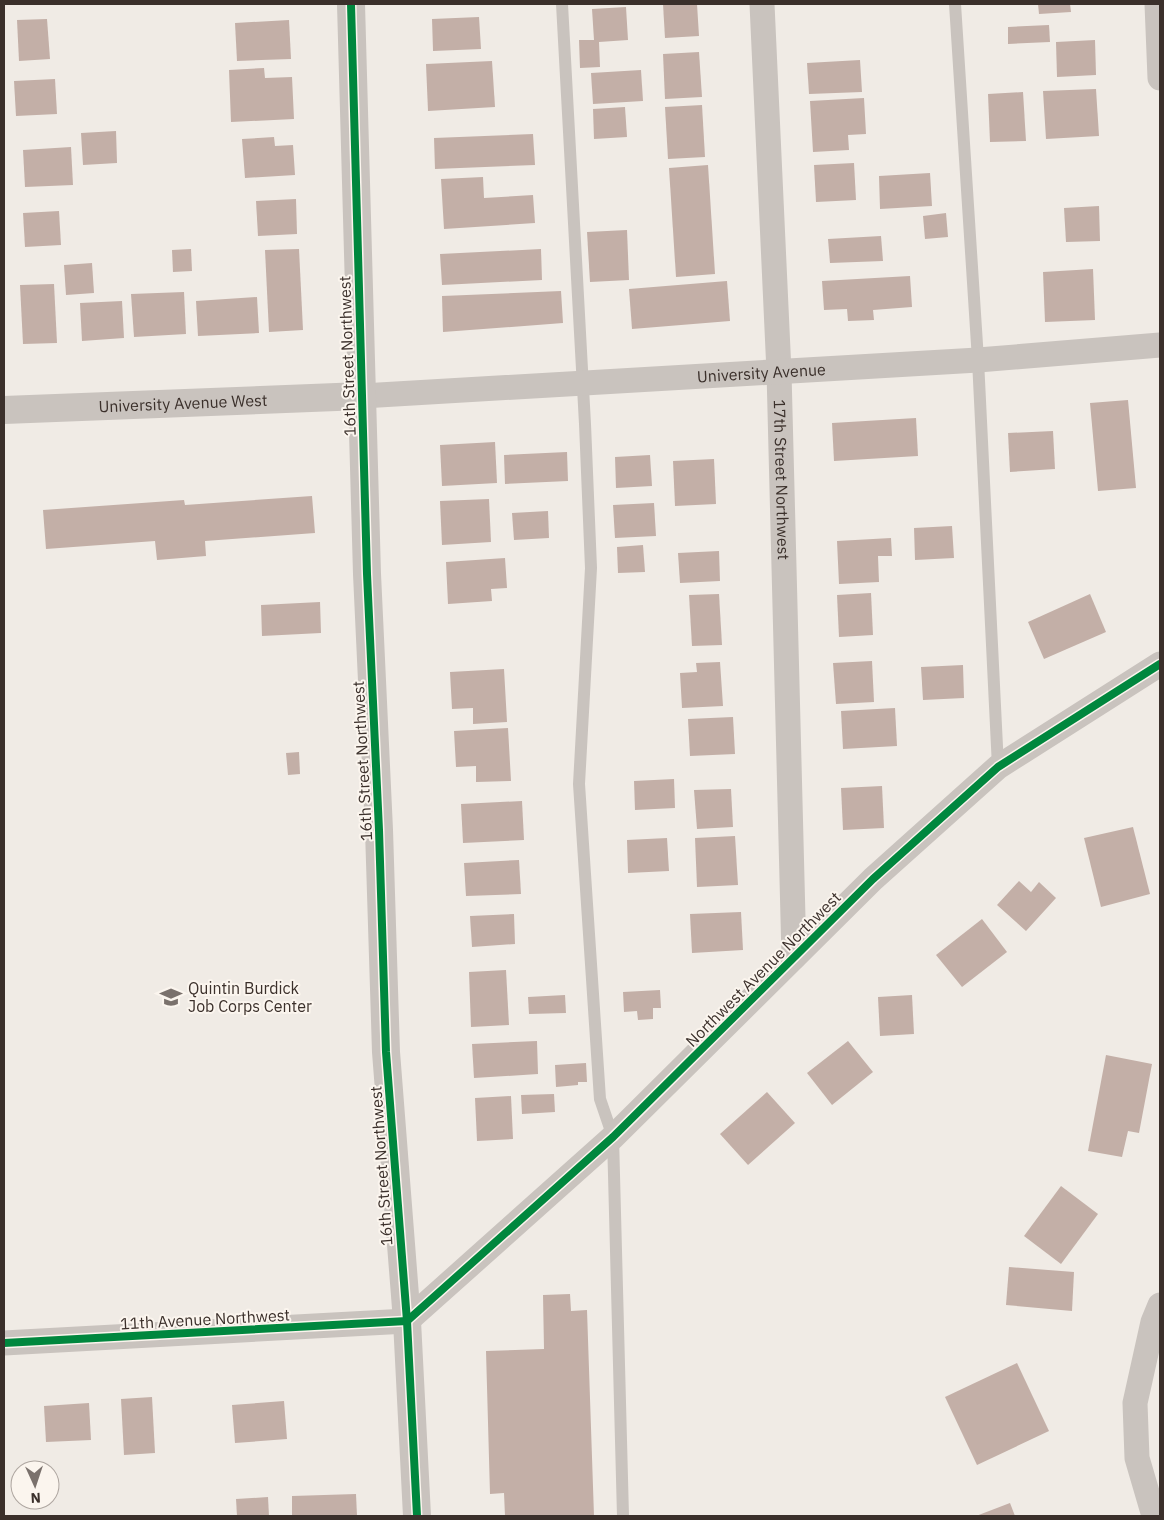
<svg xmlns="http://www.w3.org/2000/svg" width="1164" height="1520" viewBox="0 0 1164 1520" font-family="'IBM Plex Sans',sans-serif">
<rect width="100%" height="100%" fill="#f0ebe5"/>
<g fill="#c3afa7">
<path d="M663,4H697L699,36L665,38Z"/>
<path d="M1038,4H1070L1071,12L1039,14Z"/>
<path d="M626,7L628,40L599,42L600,67L580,68L579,40H594L592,9Z"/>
<path d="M479,17L481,49L433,51L432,19Z"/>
<path d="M47,19L50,59L19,61L17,20Z"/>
<path d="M289,20L291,59L237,61L235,23Z"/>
<path d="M1049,25L1050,42L1008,44V27Z"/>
<path d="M1095,40L1096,75L1057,77L1056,42Z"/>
<path d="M699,52L702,97L665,99L663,54Z"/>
<path d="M860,60L862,92L809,94L807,63Z"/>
<path d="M492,61L495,107L428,111L426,64Z"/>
<path d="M264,68L265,78L292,77L294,119L231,122L229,70Z"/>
<path d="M641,70L643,101L593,104L591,73Z"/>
<path d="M55,79L57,114L16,116L14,81Z"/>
<path d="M1096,89L1099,136L1046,139L1043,91Z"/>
<path d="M1023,92L1026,141L990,142L988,94Z"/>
<path d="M864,98L866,134L848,135L849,150L813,152L810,101Z"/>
<path d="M702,105L705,157L668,159L665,107Z"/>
<path d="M625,107L627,137L594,139L593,109Z"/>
<path d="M116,131L117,163L83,165L81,133Z"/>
<path d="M533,134L535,165L435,169L434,138Z"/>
<path d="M274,137L275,146L293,145L295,175L245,178L242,139Z"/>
<path d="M71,147L73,185L25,187L23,150Z"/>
<path d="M854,163L856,200L816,202L814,165Z"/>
<path d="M708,165L715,274L676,277L669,168Z"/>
<path d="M930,173L932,206L880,209L879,176Z"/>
<path d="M483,177L484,198L533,195L535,223L444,229L441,179Z"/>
<path d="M296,199L297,234L258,236L256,201Z"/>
<path d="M1099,206L1100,241L1066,242L1064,208Z"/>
<path d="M59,211L61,245L25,247L23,213Z"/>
<path d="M946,213L948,237L925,239L923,216Z"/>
<path d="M627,230L629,280L590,282L587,232Z"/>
<path d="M881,236L883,261L830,263L828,239Z"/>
<path d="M191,249L192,271L173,272L172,250Z"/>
<path d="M299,249L303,330L269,332L265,250Z"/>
<path d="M541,249L542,280L442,285L440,254Z"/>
<path d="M92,263L94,293L66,295L64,265Z"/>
<path d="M1093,269L1095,320L1045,322L1043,272Z"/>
<path d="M910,276L912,307L873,310L874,320L848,321L847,309L824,310L822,281Z"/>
<path d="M727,281L730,321L632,329L629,289Z"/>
<path d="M54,284L57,343L23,344L20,285Z"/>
<path d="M561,291L563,323L443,332L442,296Z"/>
<path d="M184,292L186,334L134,337L131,294Z"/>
<path d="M257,297L259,333L198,336L196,301Z"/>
<path d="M122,301L124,338L82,341L80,303Z"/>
<path d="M1128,400L1136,488L1098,491L1090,403Z"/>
<path d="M916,418L918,456L834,461L832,423Z"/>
<path d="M1053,431L1055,469L1010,472L1008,433Z"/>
<path d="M495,442L497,483L442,486L440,445Z"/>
<path d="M567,452L568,481L505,484L504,455Z"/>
<path d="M650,455L652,486L616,488L615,457Z"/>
<path d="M714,459L716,504L675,506L673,461Z"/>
<path d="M312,496L315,533L205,541L206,556L157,560L155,541L46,549L43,510L184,500L185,505Z"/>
<path d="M489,499L491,542L442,545L440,501Z"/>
<path d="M654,503L656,536L615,538L613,505Z"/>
<path d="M548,511L549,538L514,540L512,513Z"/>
<path d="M952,526L954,558L915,560L914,528Z"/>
<path d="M891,538L892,556H878L879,582L839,584L837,541Z"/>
<path d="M643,545L645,572L618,573L617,547Z"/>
<path d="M719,551L720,581L680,583L678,553Z"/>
<path d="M505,558L507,588L491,589L492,601L448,604L446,562Z"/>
<path d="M871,593L873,635L839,637L837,595Z"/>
<path d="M719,594L722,645L692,646L689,595Z"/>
<path d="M1090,594L1106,632L1044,659L1028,622Z"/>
<path d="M320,602L321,633L262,636L261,605Z"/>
<path d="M872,661L874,702L836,704L833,663Z"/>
<path d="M720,662L723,706L682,708L680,673L697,672L696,663Z"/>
<path d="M963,665L964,698L923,700L921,667Z"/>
<path d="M504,669L507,722L473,724V708L452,709L450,672Z"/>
<path d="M895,708L897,746L843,749L841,711Z"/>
<path d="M733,717L735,754L690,756L688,719Z"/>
<path d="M508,728L511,781L476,782V766L456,767L454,731Z"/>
<path d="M299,752L300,774L288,775L286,753Z"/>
<path d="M674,779L675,808L635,810L634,781Z"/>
<path d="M882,786L884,828L843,830L841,788Z"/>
<path d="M731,789L733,827L697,829L694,790Z"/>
<path d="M522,801L524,840L463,843L461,804Z"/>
<path d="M1133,827L1150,894L1101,907L1084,838Z"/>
<path d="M735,836L738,885L697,887L695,838Z"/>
<path d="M667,838L669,871L628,873L627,840Z"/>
<path d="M519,860L521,894L466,896L464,863Z"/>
<path d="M1019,881L1031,892L1039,882L1056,898L1026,931L997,905Z"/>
<path d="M741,912L743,950L692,953L690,914Z"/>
<path d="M514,914L515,944L472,947L470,916Z"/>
<path d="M982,919L1007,952L962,987L936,955Z"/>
<path d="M506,970L509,1025L471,1027L469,972Z"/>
<path d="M660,990L661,1008H653V1019L638,1020L637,1011L624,1012L623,992Z"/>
<path d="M565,995L566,1013L529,1014L528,997Z"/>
<path d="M912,995L914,1034L880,1036L878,997Z"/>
<path d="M537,1041L538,1074L474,1078L472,1044Z"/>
<path d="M848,1041L873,1072L832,1105L807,1073Z"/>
<path d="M1106,1055L1152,1064L1139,1133L1128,1131L1122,1157L1088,1151Z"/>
<path d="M586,1063L587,1082H578V1085L556,1087L555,1065Z"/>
<path d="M767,1092L795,1123L748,1165L720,1134Z"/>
<path d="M554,1094L555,1112L522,1114L521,1095Z"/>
<path d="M511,1096L513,1139L477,1141L475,1098Z"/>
<path d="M1061,1186L1098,1214L1061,1264L1024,1236Z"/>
<path d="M1009,1267L1074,1272L1072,1311L1006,1305Z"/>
<path d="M570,1294L571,1311L587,1310L594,1516H505L504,1493L490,1494L486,1351L544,1349L543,1295Z"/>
<path d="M1017,1363L1049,1431L977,1465L945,1397Z"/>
<path d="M152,1397L155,1453L124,1455L121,1399Z"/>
<path d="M284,1401L287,1439L235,1443L232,1405Z"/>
<path d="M89,1403L91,1440L46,1442L44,1406Z"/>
<path d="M356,1494L357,1516H292V1496Z"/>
<path d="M268,1497L269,1516H237L236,1499Z"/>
<path d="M1010,1503L1015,1516H976Z"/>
</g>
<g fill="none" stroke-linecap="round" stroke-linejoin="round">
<g stroke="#c9c3be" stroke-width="12">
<path d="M562,4L585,424L591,568L579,784L600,1099L613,1137L623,1516"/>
<path d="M955,4L978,360L998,767"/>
</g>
<g stroke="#c9c3be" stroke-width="25">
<path id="s1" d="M762,4L779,372L794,957"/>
<path d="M1157,4L1160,78"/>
<path id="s2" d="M362,396L978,360L1160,345"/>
<path d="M4,1343L407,1321L613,1137L873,879L998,767L1160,664"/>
<path d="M1154,1516L1137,1458L1135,1403L1153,1322L1160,1305"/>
</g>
<g stroke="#c9c3be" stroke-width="28">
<path d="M351,4L367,574L379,830L386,1052L407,1321L417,1516"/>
<path id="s3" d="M4,410L362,396"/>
</g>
<g stroke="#fbf5ee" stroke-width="11">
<g id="cycleway">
<path d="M351,4L367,574L379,830L386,1052L407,1321L417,1516"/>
<path d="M4,1343L407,1321L613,1137L873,879L998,767L1160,664"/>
</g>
</g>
<use href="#cycleway" stroke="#00873e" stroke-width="8"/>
</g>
<defs>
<g id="university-bare" transform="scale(1.725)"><path d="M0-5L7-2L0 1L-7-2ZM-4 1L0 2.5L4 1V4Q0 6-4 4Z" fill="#7a716c" stroke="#fbf5ee" stroke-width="2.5" paint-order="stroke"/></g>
</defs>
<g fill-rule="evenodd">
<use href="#university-bare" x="171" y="997"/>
</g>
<g text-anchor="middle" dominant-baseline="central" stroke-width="4" stroke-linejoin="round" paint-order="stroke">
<g font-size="16" fill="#3b302b" stroke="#fbf5ee">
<text transform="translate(347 356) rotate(-92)">16th Street Northwest</text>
<text stroke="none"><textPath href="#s2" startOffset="400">University Avenue</textPath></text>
<text stroke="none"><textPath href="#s3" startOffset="179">University Avenue West</textPath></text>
<text stroke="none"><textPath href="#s1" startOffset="476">17th Street Northwest</textPath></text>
<text transform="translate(362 761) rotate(-93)">16th Street Northwest</text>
<text transform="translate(763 969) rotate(-45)">Northwest Avenue Northwest</text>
<text transform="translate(381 1166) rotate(-94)">16th Street Northwest</text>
<text transform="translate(205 1319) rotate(-3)">11th Avenue Northwest</text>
</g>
<g font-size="16" fill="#3b302b" stroke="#fbf5ee" text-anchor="start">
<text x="188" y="988">Quintin Burdick<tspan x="188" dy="18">Job Corps Center</tspan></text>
</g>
</g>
<rect width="1164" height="1520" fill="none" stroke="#3b302b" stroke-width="10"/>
<g transform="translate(35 1485) rotate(177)"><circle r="24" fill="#fbf5ee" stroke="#aea6a0"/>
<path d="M0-4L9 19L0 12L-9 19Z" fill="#7a716c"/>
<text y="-8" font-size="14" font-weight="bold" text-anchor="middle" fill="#3b302b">N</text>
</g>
</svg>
